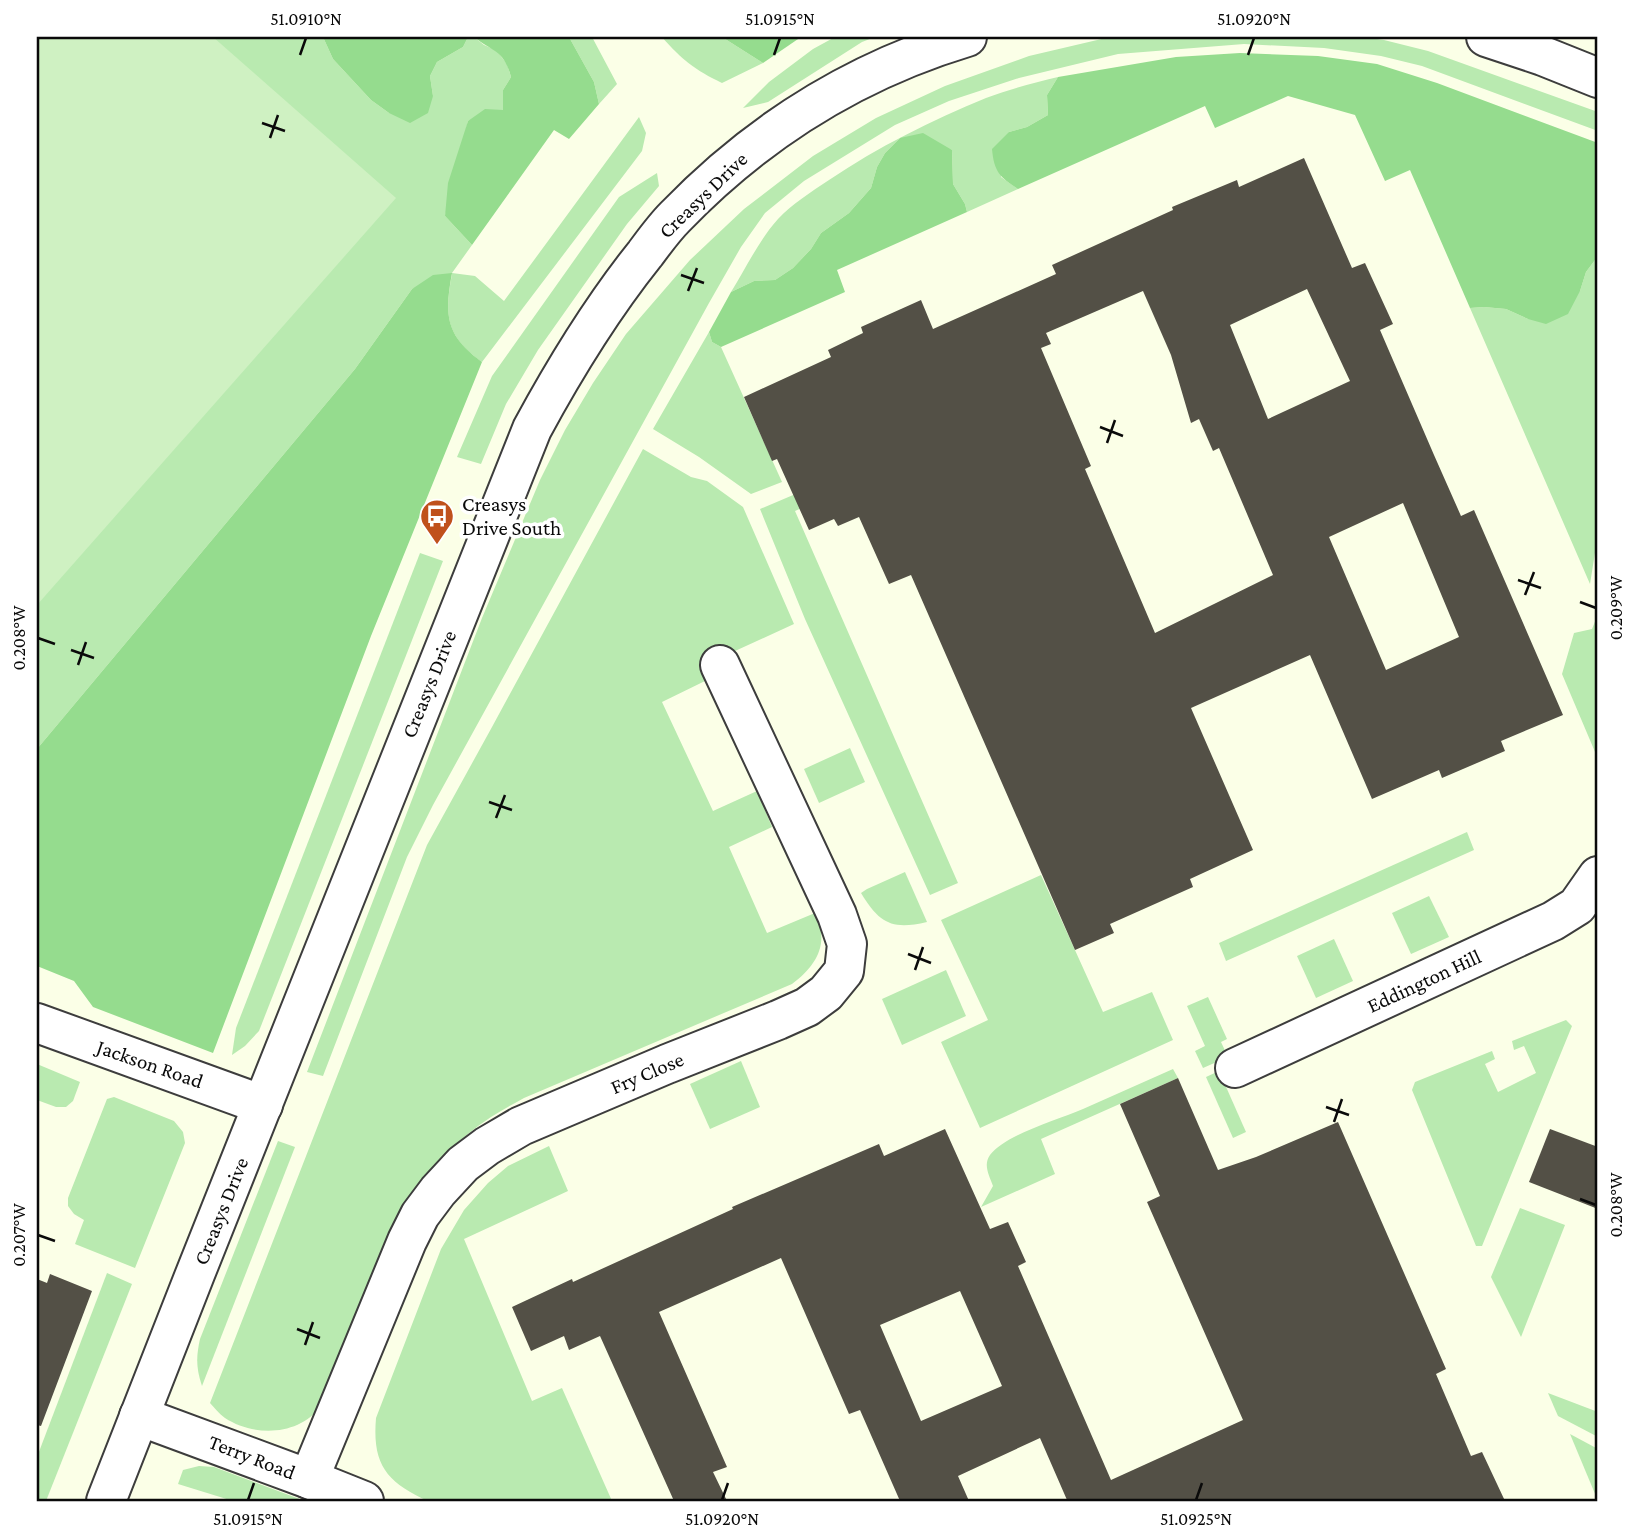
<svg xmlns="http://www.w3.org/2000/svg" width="1635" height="1538" viewBox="0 0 1635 1538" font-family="'Crimson Pro',serif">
<rect width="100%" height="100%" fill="#fbffe7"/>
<g fill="#b9eab0">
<path d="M37,37H323L333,59L371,100L389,113L433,96L430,76L437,62L463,47L468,37H474L484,45L496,50L507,64L511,77L503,90V110L468,121L445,216L472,245L452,273L475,276L504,301L639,117L646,133L642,151L482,362C446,336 444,316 452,274L412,289L355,369L37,749Z"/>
<path d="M569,37H592L617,84L599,104L594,82Z"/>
<path d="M662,37H722L763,63L722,83C695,70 682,60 662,37Z"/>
<path d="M835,37H875L862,42L768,102L743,108L769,82L813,49Z"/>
<path d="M1110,37H1363L1384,40L1428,51L1598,112V131L1422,66L1381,56L1324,48L1244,44L1118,54L1019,78L949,101L895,125L804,181L765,213L741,247L709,303L433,805L407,857L323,1076L307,1072L482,618L540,480L565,430L593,383L626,334L690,260L744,209L813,156L876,118L945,86L1029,56Z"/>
<path d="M1058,77L1047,95L1048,115L1027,127L1009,132L1001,177L1018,189L967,212L965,204L953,184L952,150L900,138L885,153L877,167L871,188L849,213L821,233L811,249L793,268L775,280L754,281L731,292C746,268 759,240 778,219C792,204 811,192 829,180C878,147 932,120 986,98C1009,89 1034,83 1058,77Z"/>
<path d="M657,173L659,186L627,224L538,350L506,404L481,464L457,457L492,376L619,197Z"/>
<path d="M1598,256V534L1590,584L1470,308L1484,307L1506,309L1528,319L1580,291L1586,272Z"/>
<path d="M709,332L712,342L721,347L782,482L751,494L699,457L653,429Z"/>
<path d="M906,447L914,458L795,511L958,883L930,895L805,619L760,509Z"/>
<path d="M643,449L691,477L707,481L743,507L794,624L700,667L705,681L662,702L713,811L757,791L772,827L729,847L767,933L815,913C830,943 817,965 792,984L524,1098C513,1104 502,1110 491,1117C459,1138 430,1167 408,1199C374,1249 362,1312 338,1367C333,1379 329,1395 321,1406C299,1436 254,1437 225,1418C219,1414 214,1407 210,1403L427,845L492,727Z"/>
<path d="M420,553L443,561L259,1031L245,1046L232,1055L236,1028Z"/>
<path d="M1598,614V759L1562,674L1574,633L1592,629Z"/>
<path d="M850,748L865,782L819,803L804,769Z"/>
<path d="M1467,832L1474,850L1226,961L1219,943Z"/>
<path d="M905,872L927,922C892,930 880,924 861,893L867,889Z"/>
<path d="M1041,875L1103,1012L1152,992L1173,1040L980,1128L941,1042L988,1020L941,920Z"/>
<path d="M1429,896L1449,937L1411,954L1392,913Z"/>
<path d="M1334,939L1353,981L1316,998L1297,956Z"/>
<path d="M946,970L966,1016L902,1045L882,999Z"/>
<path d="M1208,997L1227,1039L1221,1042L1228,1057L1203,1068L1195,1051L1205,1046L1187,1006Z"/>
<path d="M1566,1020L1572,1026L1482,1246H1476L1412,1090L1415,1082L1492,1051L1495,1059L1485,1064L1498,1092L1536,1073L1524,1046L1514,1050L1512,1041Z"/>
<path d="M741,1061L760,1107L710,1129L690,1084Z"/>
<path d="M37,1064L80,1082L73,1101L66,1107H56L37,1100Z"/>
<path d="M1173,1069L1178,1078L1041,1139L1055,1174L981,1207L993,1186C989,1175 983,1165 990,1155C1006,1134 1058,1120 1083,1109C1113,1096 1143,1082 1173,1069Z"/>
<path d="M1219,1071L1246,1132L1233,1138L1206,1077Z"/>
<path d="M114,1097L174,1121L183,1132L185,1143L135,1268L75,1244L84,1220L74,1214L68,1206V1198L107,1099Z"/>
<path d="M278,1141L295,1147L202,1386C196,1368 196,1357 200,1339Z"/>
<path d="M549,1146L568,1191L464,1239L532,1401L562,1388L612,1501H428C387,1482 372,1465 376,1418L441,1249L464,1210L488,1183L508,1166Z"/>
<path d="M1520,1208L1565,1225L1521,1337L1491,1277Z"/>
<path d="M107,1273L132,1284L46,1501H37V1457Z"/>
<path d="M1548,1393L1598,1412V1437L1558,1416Z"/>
<path d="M1570,1434L1598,1449V1501Z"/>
<path d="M199,1466L214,1467L305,1501H233L178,1484L183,1470Z"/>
</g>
<g fill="#95dc8e">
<path d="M323,37H468L463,47L437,62L430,76L433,96L428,113L410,123L389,113L371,100L333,59Z"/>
<path d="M474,37H569L594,82L599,104L569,139L554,130L472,245L445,216L448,183L468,121L485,109L503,110V90L511,77C504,50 493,52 474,37Z"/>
<path d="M722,37H801L763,63Z"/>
<path d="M1240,53L1318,56L1377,64L1437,83L1598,143V256L1586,272L1580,291L1568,314L1546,324L1528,319L1506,309L1484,307L1470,308L1410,170L1385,181L1355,115L1288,96L1215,128L1205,106L1018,189C1000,177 994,172 992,149L1009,132L1027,127L1048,115L1047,95L1058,77L1176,57Z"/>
<path d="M923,133L952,150L953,184L965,204L967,212L837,270L845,292L721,347L712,342L709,332L731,292L754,281L775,280L793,268L811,249L821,233L849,213L871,188L877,167L885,153L900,138Z"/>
<path d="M452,273C444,316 446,336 482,362L371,636L213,1053L93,1007L74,981L37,966V749L355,369L412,289L433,275Z"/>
</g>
<path fill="#cff1c2" d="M37,37H213L396,198L37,605Z"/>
<g fill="#535046" fill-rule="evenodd">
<path d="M1304,158L1352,268L1365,263L1393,324L1380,330L1434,455L1461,516L1474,510L1563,715L1501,741L1505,751L1442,778L1439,770L1372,799L1310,655L1191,708L1253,850L1190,879L1193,887L1110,924L1114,933L1075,950L911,575L889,584L859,517L838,526L834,519L809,530L777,459L772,461L744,397L831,357L828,350L863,333L861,327L921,300L933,329L1056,274L1052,265L1173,210L1172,207L1237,180L1239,187ZM1307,289L1350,381L1268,419L1230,325ZM1143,291L1171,355L1191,423L1199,419L1213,451L1219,448L1273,575L1155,633L1085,469L1091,466L1041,348L1051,344L1046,333ZM1403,503L1459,637L1386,670L1329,537Z"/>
<path d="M1178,1078L1218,1170L1256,1157L1338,1122L1446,1369L1436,1374L1471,1456L1482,1452L1505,1501H1064L1067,1500L1040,1438L958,1476L969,1501H900L860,1410L849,1414L781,1258L659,1312L727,1467L713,1472L727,1501H674L600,1336L569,1350L564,1336L531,1351L512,1307L572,1279L573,1282L733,1209L732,1207L879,1144L884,1156L945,1129L990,1229L1008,1222L1026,1262L1018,1266L1111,1480L1243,1420L1147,1202L1160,1196L1120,1104ZM960,1291L1002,1386L921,1421L880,1325Z"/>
<path d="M1550,1129L1598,1147V1209L1529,1182Z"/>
<path d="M50,1274L92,1291L41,1426L37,1425V1279L47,1283Z"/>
</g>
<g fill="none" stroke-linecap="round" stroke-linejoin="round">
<g stroke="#3d3d3d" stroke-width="42">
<g id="minor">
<path d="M1486,37L1543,56L1598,78"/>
<path d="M37,1023L263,1105"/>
<path d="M1235,1068L1553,921L1577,906L1598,876"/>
<path d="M139,1416L309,1479L364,1501"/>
<path d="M309,1479L407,1241L420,1215L438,1191L463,1164L487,1146L521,1126L667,1064L778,1020L807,1007L826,993L844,971L847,944L837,915L720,665"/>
<path d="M106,1501C246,1143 388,786 532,429C565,368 601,309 645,254C654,242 664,228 675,217C757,132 854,71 967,37"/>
</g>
</g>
<use href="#minor" stroke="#fff" stroke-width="38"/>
</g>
<path fill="none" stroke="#0a0a0a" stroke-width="2.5" d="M300,55L306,38M774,55L780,38M1248,55L1254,38M262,123L285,131M270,138L278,115M681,275L704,283M688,291L697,268M1100,427L1123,436M1107,443L1115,420M1518,580L1541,588M1525,595L1534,572M1580,602L1596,608M38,638L55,644M71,650L94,658M78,665L86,642M489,802L512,810M496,818L505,795M908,954L931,963M915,970L923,947M1326,1107L1349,1115M1334,1122L1342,1099M1580,1199L1596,1205M38,1235L55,1241M297,1329L320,1338M305,1345L313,1322M248,1500L254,1483M722,1500L728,1483M1196,1500L1202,1483"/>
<defs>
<g id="bus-pin" transform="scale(1.75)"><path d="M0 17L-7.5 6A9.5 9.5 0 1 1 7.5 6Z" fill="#c0511c" stroke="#fff"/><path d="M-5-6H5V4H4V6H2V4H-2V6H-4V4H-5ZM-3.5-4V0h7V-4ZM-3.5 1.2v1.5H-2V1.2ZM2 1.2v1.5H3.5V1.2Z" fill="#fff"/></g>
</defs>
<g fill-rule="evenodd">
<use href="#bus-pin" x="437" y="516"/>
</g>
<g text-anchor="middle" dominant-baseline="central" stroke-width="7" stroke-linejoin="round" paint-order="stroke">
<g font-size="21" fill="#0a0a0a" stroke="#fff">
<text transform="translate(703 195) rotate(-44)">Creasys Drive</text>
<text transform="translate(429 684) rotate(-68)">Creasys Drive</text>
<text transform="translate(1424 981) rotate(-25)">Eddington Hill</text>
<text transform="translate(150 1064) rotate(19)">Jackson Road</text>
<text transform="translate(647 1073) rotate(-23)">Fry Close</text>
<text transform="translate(221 1211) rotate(-68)">Creasys Drive</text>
<text transform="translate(252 1457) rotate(21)">Terry Road</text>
</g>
<g font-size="21" fill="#0a0a0a" stroke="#fff" text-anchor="start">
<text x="462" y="504">Creasys<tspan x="462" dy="24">Drive South</tspan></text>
</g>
</g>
<rect width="1635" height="1538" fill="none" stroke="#ffffff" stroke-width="77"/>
<rect x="38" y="38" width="1558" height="1462" fill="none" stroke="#0a0a0a" stroke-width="2.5"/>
<g font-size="18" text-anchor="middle" fill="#0a0a0a">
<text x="306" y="25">51.0910°N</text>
<text x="780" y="25">51.0915°N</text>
<text x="1254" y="25">51.0920°N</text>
<text transform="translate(1616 608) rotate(-90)" y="6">0.209°W</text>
<text transform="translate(19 638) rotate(-90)" y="6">0.208°W</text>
<text transform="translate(1616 1205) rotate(-90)" y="6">0.208°W</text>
<text transform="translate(19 1235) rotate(-90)" y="6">0.207°W</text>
<text x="248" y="1525">51.0915°N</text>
<text x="722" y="1525">51.0920°N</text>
<text x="1196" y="1525">51.0925°N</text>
</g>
</svg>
